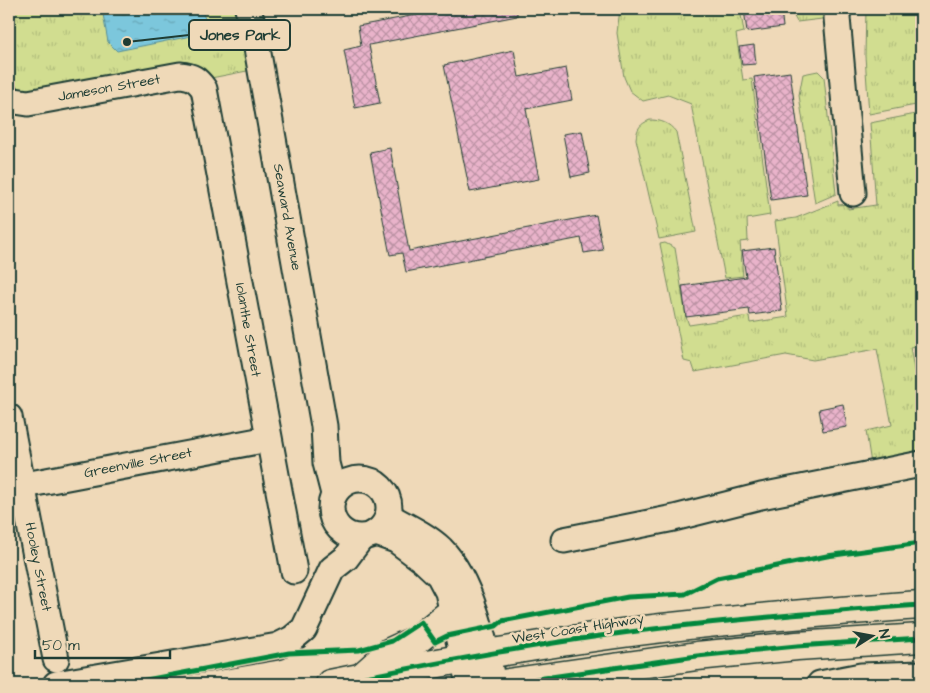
<svg xmlns="http://www.w3.org/2000/svg" width="930" height="693" viewBox="0 0 930 693" font-family="'Architects Daughter',sans-serif">
<defs>
<pattern id="grass-tufts" width="24" height="20" patternUnits="userSpaceOnUse" patternTransform="scale(1.25)"><rect width="24" height="20" fill="#d1dd90"/><path d="M3 7l-1-3M5 7V3M7 7l1-3M15 17l-1-3M17 17v-4M19 17l1-3" fill="none" stroke="#b3bf7d"/></pattern>
<pattern id="water-ripples" width="26" height="14" patternUnits="userSpaceOnUse" patternTransform="scale(1.25)"><rect width="26" height="14" fill="#7cc7dc"/><path d="M2 4q2-2 4 0t4 0M15 11q2-2 4 0t4 0" fill="none" stroke="#65a3b3"/></pattern>
<pattern id="building-cross-hatch" width="8" height="8" patternUnits="userSpaceOnUse" patternTransform="scale(1.25)"><rect width="8" height="8" fill="#e9b3ca"/><path d="M0 0l8 8M0 8l8-8" fill="none" stroke="#bc93a5"/></pattern>
</defs>
<rect width="100%" height="100%" fill="#efd9b8"/>
<filter id="ink" filterUnits="userSpaceOnUse"><feTurbulence type="fractalNoise" baseFrequency=".02" numOctaves="2"/><feDisplacementMap in="SourceGraphic" scale="10" xChannelSelector="R" yChannelSelector="G"/><feConvolveMatrix kernelMatrix="1 2 1 2 8 2 1 2 1" color-interpolation-filters="sRGB"/></filter>
<g filter="url(#ink)">
<g fill="url(#grass-tufts)" stroke="#788d62">
<path d="M9,9H238L252,70L211,78C204,69 198,65 186,65L27,95L9,80Z"/>
<path d="M620,9H740L744,32L736,34L743,80L752,79L770,215L747,219L748,241L740,242L743,276L725,278L691,104L668,95L643,101L630,91L624,77L617,33Z"/>
<path d="M790,9H825L822,19L797,22Z"/>
<path d="M866,9H912L921,56V104L869,114L865,56Z"/>
<path d="M818,71L824,77L836,194L815,203L799,95L803,74Z"/>
<path d="M921,113V345L910,347L918,392L921,391V455L871,464L866,431L892,425L877,349L813,360L786,355L695,372L692,363L684,361L660,244L665,243L675,248L686,317L689,325L749,316L750,323L788,317L775,221L796,218L838,201V205L848,204V209L876,205L870,123Z"/>
<path d="M650,120C661,120 669,123 676,132L696,232L659,239L636,139C637,128 640,124 650,120Z"/>
</g>
<path fill="url(#water-ripples)" stroke="#579099" d="M108,9H201L206,21L201,34L117,51L108,42L103,14Z"/>
<g fill="url(#building-cross-hatch)" stroke="#1f3d34">
<path d="M447,9H517V16L369,45L380,103L355,108L344,50L361,46L358,26Z"/>
<path d="M744,9H781L783,27L747,32Z"/>
<path d="M754,45L756,64L742,65L739,47Z"/>
<path d="M514,50L519,77L566,68L572,100L526,109L539,179L470,192L444,65Z"/>
<path d="M790,72L807,195L771,200L754,77Z"/>
<path d="M582,131L590,173L571,177L563,134Z"/>
<path d="M390,148L409,251L596,215L603,250L584,253L581,238L406,272L402,253L390,255L370,152Z"/>
<path d="M774,247L782,311L750,315L749,309L686,317L682,286L746,277L742,251Z"/>
<path d="M843,404L847,427L823,431L819,409Z"/>
</g>
<g fill="none" stroke-linecap="round" stroke-linejoin="round">
<g stroke="#1f3d34" stroke-width="29">
<g id="minor">
<path d="M248,9L254,31L324,426L326,463L334,494"/>
<path d="M838,9L837,18L853,193"/>
<path d="M9,100L28,103L180,75C192,76 197,79 204,89L294,571"/>
<path d="M9,417L56,659"/>
<circle cx="360" cy="508" r="29"/>
<path d="M9,488L268,439"/>
<path d="M388,516C406,526 426,535 441,549C471,579 485,643 493,684"/>
<path d="M376,533L396,540L424,561L439,575L448,592L469,684"/>
<path d="M564,540L674,518L761,496L921,464"/>
<path d="M56,684L278,646L292,639L304,629L332,569L346,558L361,538"/>
<path d="M820,684L861,676L921,674"/>
</g>
</g>
<g stroke="#1f3d34" stroke-width="31">
<g id="highway">
<path d="M362,677L390,652L418,639L452,612"/>
<path d="M330,684C440,662 551,641 662,628C748,618 835,611 921,605"/>
<path d="M502,684L697,656L797,646L921,638"/>
</g>
</g>
<use href="#minor" stroke="#efd9b8" stroke-width="25"/>
<use href="#highway" stroke="#efd9b8" stroke-width="28"/>
<g stroke="#efd9b8" stroke-width="8">
<g id="cycleway">
<path d="M125,684L289,653L359,650L392,641L421,622L435,642L447,636L496,626L502,621L628,597L685,594L717,578L827,556L921,543"/>
<path d="M330,684C440,662 551,641 662,628C748,618 835,611 921,605"/>
<path d="M502,684L697,656L797,646L921,638"/>
</g>
</g>
<use href="#cycleway" stroke="#00873e" stroke-width="5"/>
</g>
</g>
<g text-anchor="middle" dominant-baseline="central" stroke-width="5" stroke-linejoin="round" paint-order="stroke">
<g font-size="14" fill="#1f3d34" stroke="#efd9b8">
<text transform="translate(109 88) rotate(-10)">Jameson Street</text>
<text transform="translate(287 217) rotate(80)">Seaward Avenue</text>
<text transform="translate(248 330) rotate(80)">Iolanthe Street</text>
<text transform="translate(138 463) rotate(-11)">Greenville Street</text>
<text transform="translate(38 567) rotate(79)">Hooley Street</text>
<text transform="translate(578 629) rotate(-9)">West Coast Highway</text>
</g>
</g>
<path fill="none" stroke="#1f3d34" stroke-width="2" d="M127 42L189 35"/>
<circle fill="#1f3d34" stroke="#efd9b8" stroke-width="2" cx="127" cy="42" r="5"/>
<rect fill="#efd9b8" stroke="#1f3d34" stroke-width="2" x="189" y="20" width="101" height="30" rx="5"/>
<g font-size="15" text-anchor="middle" font-weight="bold" fill="#1f3d34">
<text x="240" y="40">Jones Park</text>
</g>
<rect width="930" height="693" fill="none" stroke="#efd9b8" stroke-width="30"/>
<rect x="15" y="15" width="900" height="663" fill="none" stroke="#1f3d34" stroke-width="2" filter="url(#ink)"/>
<g transform="translate(872 636) rotate(79)" stroke="#efd9b8" stroke-width="4" paint-order="stroke">
<path d="M0-4L9 19L0 12L-9 19Z" fill="#1f3d34"/>
<text y="-8" font-size="14" font-weight="bold" text-anchor="middle" fill="#1f3d34">N</text>
</g>
<path d="M35 650v8h135v-8" fill="none" stroke="#1f3d34" stroke-width="2.5"/>
<text x="42" y="650" font-size="15" fill="#1f3d34" stroke="#efd9b8" stroke-width="4" paint-order="stroke">50 m</text>
</svg>
